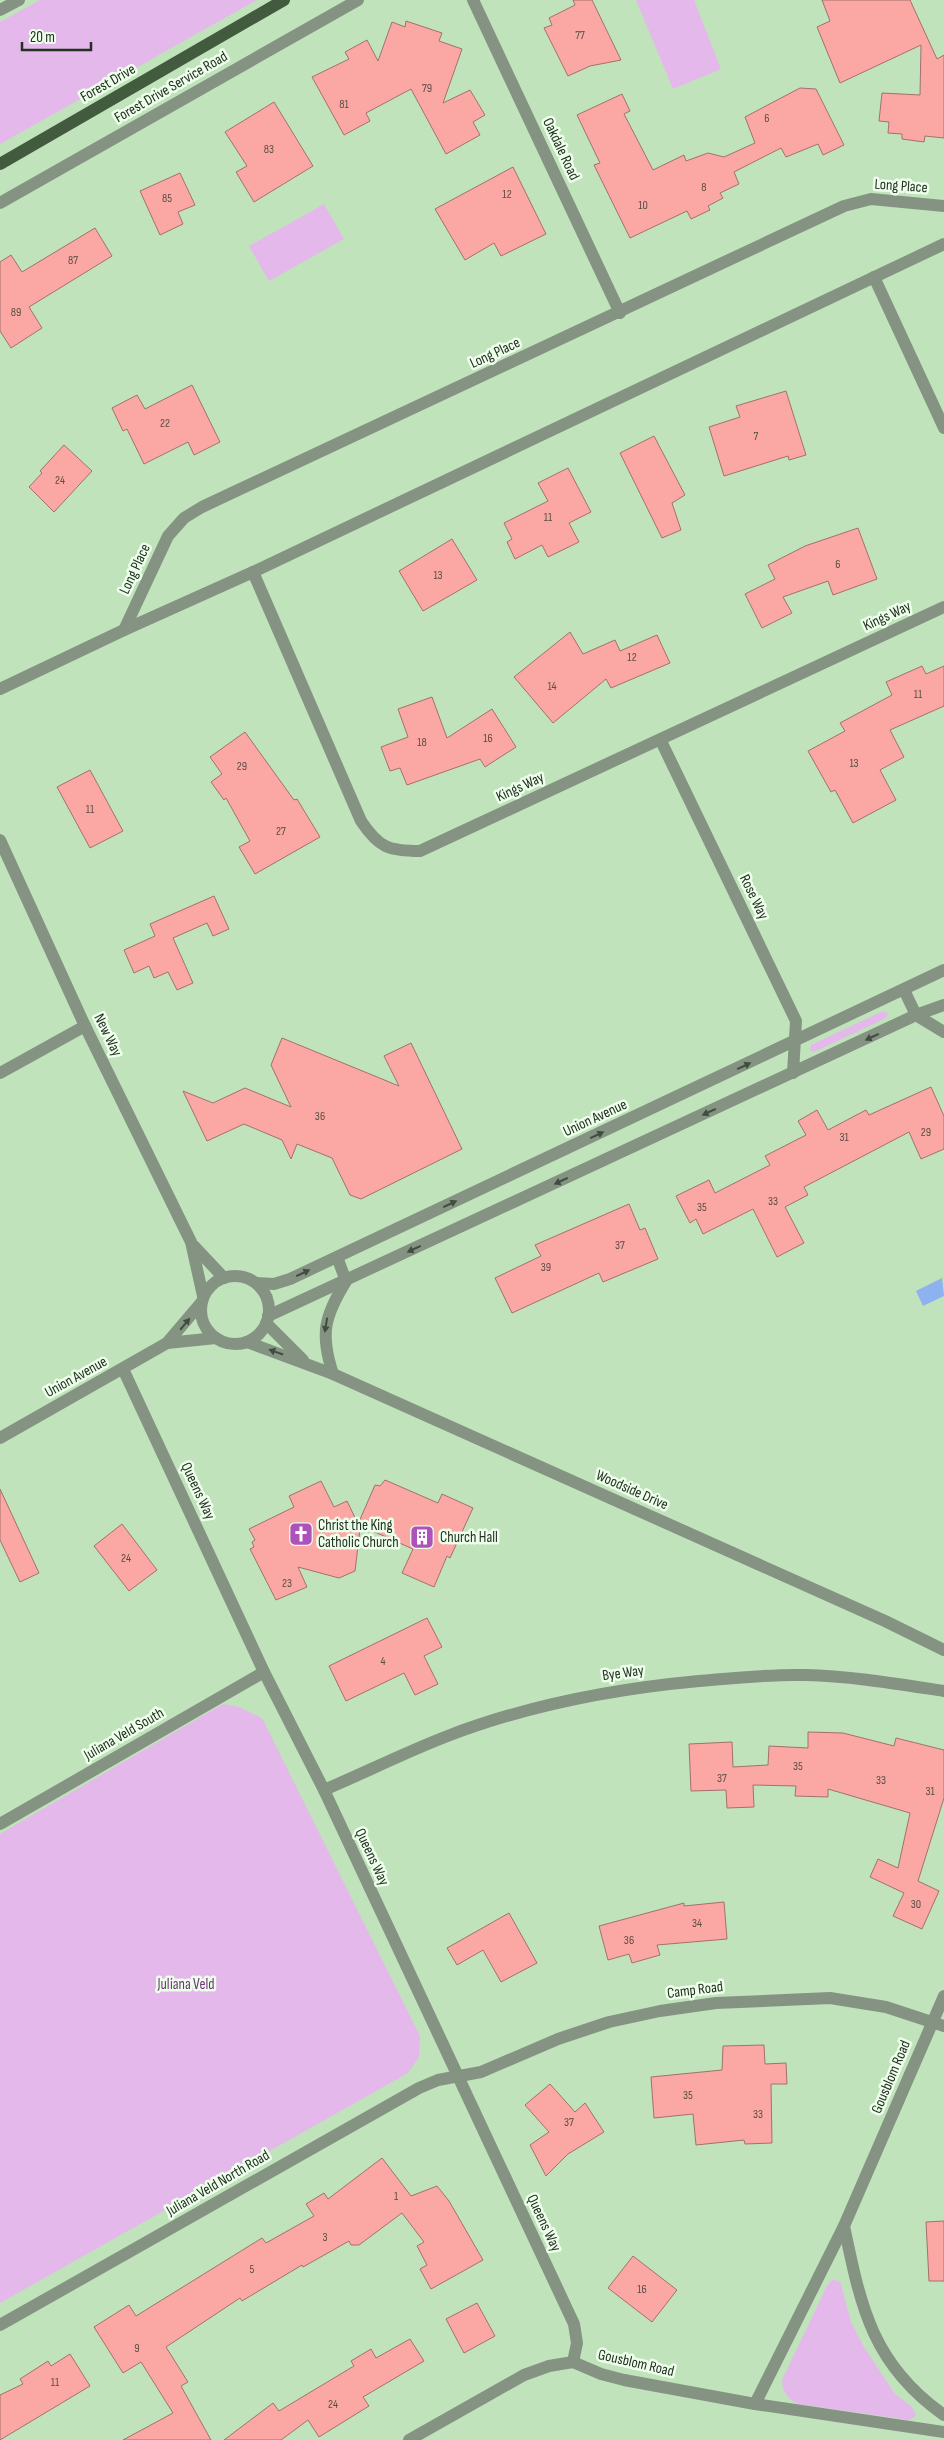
<svg xmlns="http://www.w3.org/2000/svg" width="944" height="2440" viewBox="0 0 944 2440" font-family="'Sofia Sans Condensed',sans-serif">
<rect width="100%" height="100%" fill="#c1e3bc"/>
<g fill="#e4b8ea">
<path d="M40,0H257L0,144V22Z"/>
<path d="M636,0H694L721,69L673,89Z"/>
<path d="M324,204L344,239L269,281L249,246Z"/>
<path d="M883,1011L888,1013L886,1018L814,1052L810,1050L811,1045Z"/>
<path d="M223,1704L239,1707L262,1718L420,2036L419,2057L408,2073L0,2303V1834Z"/>
<path d="M832,2280L840,2281L851,2322L864,2347L895,2394L912,2407L916,2416L909,2420L798,2404C787,2398 783,2393 782,2380L827,2286Z"/>
</g>
<path fill="#8eb1ef" d="M942,1278L944,1296L923,1306L916,1291Z"/>
<g fill="#fba8a5" stroke="#a2706e">
<path d="M573,0H592L621,60L590,66L568,76L544,28L552,25L549,18L575,5Z"/>
<path d="M822,0H910L937,59L944,55V138L925,136L924,142L902,139V134L888,133L889,122L879,121L882,93L920,95L921,45L840,83L817,27L830,21Z"/>
<path d="M406,21L442,33L439,41L462,49L443,103L470,90L485,115L473,122L480,135L446,154L411,89L366,113L370,121L344,135L312,77L349,59L345,52L367,40L378,61L392,22L405,27Z"/>
<path d="M800,88L816,89L844,145L823,155L818,144L786,157L781,148L734,172L739,184L720,193L723,198L708,206L710,210L691,219L687,211L630,238L594,165L600,163L577,115L622,94L630,111L624,114L653,170L684,155L686,161L708,153L724,157L755,143L745,117Z"/>
<path d="M274,102L313,166L254,202L236,172L247,166L225,132Z"/>
<path d="M513,167L546,234L501,256L494,243L465,260L435,209Z"/>
<path d="M180,173L195,205L178,212L183,224L160,235L140,191Z"/>
<path d="M95,228L112,256L29,307L42,328L11,348L0,331V262L11,255L22,272Z"/>
<path d="M192,385L220,442L194,455L188,442L144,464L127,429L123,431L112,408L137,395L145,409Z"/>
<path d="M786,391L806,455L789,460L788,456L724,476L709,427L740,417L736,406Z"/>
<path d="M654,436L685,495L672,503L681,530L662,538L620,453Z"/>
<path d="M64,445L92,471L54,512L29,487L42,473L40,471Z"/>
<path d="M568,468L591,512L569,523L579,542L548,557L542,545L515,559L507,542L512,539L504,523L548,501L538,483Z"/>
<path d="M858,528L877,579L833,595L828,581L783,597L792,613L762,628L745,594L775,579L768,565L805,546Z"/>
<path d="M452,539L477,580L423,611L399,571Z"/>
<path d="M570,632L583,654L615,640L620,651L657,635L670,663L611,688L606,679L553,723L514,677Z"/>
<path d="M922,666L926,674L944,666V706L890,730L904,757L880,770L896,800L853,823L835,790L831,792L808,751L845,731L840,723L892,695L886,682Z"/>
<path d="M432,697L447,738L492,709L516,747L485,767L480,759L407,785L400,768L390,771L381,747L408,737L398,709Z"/>
<path d="M245,732L294,800L297,799L320,837L255,874L239,847L250,841L226,798L224,800L211,782L222,774L210,757Z"/>
<path d="M90,770L123,831L90,848L57,787Z"/>
<path d="M214,896L229,929L213,936L207,923L173,938L193,983L177,990L168,972L154,978L149,966L134,973L124,950L155,936L150,924Z"/>
<path d="M282,1038L399,1086L384,1056L411,1043L462,1149L361,1199L350,1195L332,1158L297,1144L291,1159L282,1140L244,1124L207,1141L183,1091L213,1103L245,1088L291,1107L271,1065Z"/>
<path d="M931,1087L944,1116V1149L921,1159L909,1132L804,1187L808,1195L785,1207L804,1243L777,1257L753,1209L703,1234L696,1219L690,1223L676,1196L709,1180L715,1193L770,1165L765,1156L806,1135L798,1121L817,1110L828,1130L866,1110L869,1115Z"/>
<path d="M629,1204L640,1230L645,1228L658,1259L603,1282L599,1273L512,1313L495,1278L541,1256L535,1245Z"/>
<path d="M385,1480L438,1503L442,1494L473,1508L450,1558L447,1556L434,1587L402,1573L413,1549L359,1525L360,1529L355,1571L339,1578L298,1567L307,1587L276,1600L250,1549L254,1547L252,1542L255,1540L249,1529L294,1507L289,1496L321,1481L334,1507L347,1501L358,1524L375,1485L380,1486Z"/>
<path d="M0,1489L39,1573L20,1582L0,1540Z"/>
<path d="M122,1524L157,1570L129,1591L94,1546Z"/>
<path d="M427,1618L442,1647L424,1656L438,1684L415,1695L404,1673L346,1701L329,1666Z"/>
<path d="M808,1732L843,1733L894,1746L896,1738L944,1750V1798L918,1881L939,1891L922,1929L893,1916L904,1893L870,1877L878,1859L898,1868L910,1813L828,1789V1797L795,1796L796,1786L753,1785L754,1807L727,1808L726,1790L691,1791L689,1744L732,1742L733,1767L768,1765L769,1746L808,1748Z"/>
<path d="M724,1902L727,1939L657,1945L660,1955L632,1963L629,1954L608,1960L599,1926L684,1903V1906Z"/>
<path d="M509,1913L537,1963L501,1982L483,1950L457,1965L447,1948Z"/>
<path d="M764,2045L765,2064L786,2063L787,2084H771L772,2143L745,2144L744,2140L696,2145L693,2114L654,2118L651,2077L722,2070L723,2046Z"/>
<path d="M550,2084L575,2112L585,2103L604,2132L568,2154L546,2176L530,2145L549,2132L525,2105Z"/>
<path d="M382,2158L411,2196L437,2186L449,2201L483,2260L431,2289L420,2269L427,2265L417,2246L424,2242L402,2213L359,2245H351L349,2241L303,2267L302,2265L242,2301L240,2298L166,2347L188,2382L181,2386L211,2440H123L173,2413L141,2362L123,2373L94,2327L129,2305L136,2316L262,2238L266,2243L314,2216L306,2204L324,2193L328,2199Z"/>
<path d="M944,2221V2281H929L926,2222Z"/>
<path d="M633,2256L677,2290L652,2322L608,2288Z"/>
<path d="M477,2303L495,2336L464,2353L446,2319Z"/>
<path d="M410,2339L424,2361L363,2397L369,2406L319,2437L308,2420L281,2440H224L273,2403L279,2411L354,2366L351,2361L371,2349L376,2358Z"/>
<path d="M70,2354L90,2386L0,2440V2395L23,2384L20,2379L48,2361L51,2366Z"/>
</g>
<g fill="none" stroke-linecap="round" stroke-linejoin="round">
<g stroke="#859383" stroke-width="12">
<path d="M473,0L620,313"/>
<path d="M0,10L19,0"/>
<path d="M0,203L358,0"/>
<path d="M874,277L944,428"/>
<path d="M253,572L361,821C379,848 389,851 420,851L944,607"/>
<path d="M124,630L168,536L184,518L202,507L844,206L871,199L944,206"/>
<path d="M0,689L124,630L253,572L944,244"/>
<path d="M661,741L796,1021L793,1073"/>
<path d="M0,840L85,1026L191,1242L203,1296"/>
<path d="M904,990L916,1015L944,1032"/>
<path d="M0,1073L85,1026"/>
<path d="M194,1246L224,1278"/>
<path d="M337,1257L346,1281"/>
<circle cx="235" cy="1310" r="34"/>
<path d="M256,1283L274,1284L290,1279L944,970"/>
<path d="M268,1316L916,1015L944,1005"/>
<path d="M266,1323L303,1360"/>
<path d="M247,1342L333,1374L885,1621L944,1650"/>
<path d="M167,1343L216,1338"/>
<path d="M123,1369L264,1672L324,1790L574,2324L577,2343L573,2362"/>
<path d="M333,1374C320,1334 324,1317 346,1281"/>
<path d="M0,1438L167,1343L201,1303"/>
<path d="M324,1790C364,1773 404,1753 445,1737C527,1705 612,1689 699,1681C734,1678 769,1674 805,1675C852,1676 898,1684 944,1691"/>
<path d="M0,1824L264,1672"/>
<path d="M844,2226C861,2307 872,2364 944,2415"/>
<path d="M0,2325L419,2088L438,2080L481,2072L558,2039L609,2022L660,2011L716,2003L830,1998L886,2007L944,2026"/>
<path d="M755,2404L844,2226L944,1996"/>
<path d="M409,2440L524,2375L549,2366L573,2362L601,2374L624,2380L755,2404L944,2432"/>
</g>
<path stroke="#425b3f" stroke-width="12" d="M0,164L284,0"/>
</g>
<defs><path id="oneway-solid" d="M-6-.8H1V-3.2L6.5 0L1 3.2V.8H-6Z" transform="scale(1.25)"/></defs>
<g fill="#404e3f">
<use href="#oneway-solid" transform="translate(872 1037) rotate(155)"/>
<use href="#oneway-solid" transform="translate(744 1066) rotate(-25)"/>
<use href="#oneway-solid" transform="translate(709 1112) rotate(155)"/>
<use href="#oneway-solid" transform="translate(597 1135) rotate(-25)"/>
<use href="#oneway-solid" transform="translate(561 1181) rotate(155)"/>
<use href="#oneway-solid" transform="translate(450 1204) rotate(-25)"/>
<use href="#oneway-solid" transform="translate(414 1249) rotate(155)"/>
<use href="#oneway-solid" transform="translate(303 1273) rotate(-25)"/>
<use href="#oneway-solid" transform="translate(185 1324) rotate(-50)"/>
<use href="#oneway-solid" transform="translate(326 1325) rotate(99)"/>
<use href="#oneway-solid" transform="translate(276 1352) rotate(-161)"/>
</g>
<defs>
<g id="church-square" transform="scale(1.25)"><rect x="-9" y="-9" width="18" height="18" rx="4" fill="#ad51bb" stroke="#edffeb"/><path d="M-1.2-6h2.4v3.5h3.3v2.4h-3.3V6h-2.4V-.1h-3.3v-2.4h3.3Z" fill="#fff"/></g>
<g id="building-square" transform="scale(1.25)"><rect x="-9" y="-9" width="18" height="18" rx="4" fill="#ad51bb" stroke="#edffeb"/><path d="M-4-6H4V6H1V3H-1V6H-4ZM-2.5-4.3h1.7v1.8h-1.7ZM.8-4.3h1.7v1.8H.8ZM-2.5-1h1.7V.8h-1.7ZM.8-1h1.7V.8H.8Z" fill="#fff"/></g>
</defs>
<g fill-rule="evenodd">
<use href="#church-square" x="301" y="1534"/>
<use href="#building-square" x="422" y="1537"/>
</g>
<g text-anchor="middle" dominant-baseline="central" stroke-width="5" stroke-linejoin="round" paint-order="stroke">
<g font-size="12" fill="#594e43">
<text x="580" y="35">77</text>
<text x="427" y="88">79</text>
<text x="344" y="104">81</text>
<text x="767" y="118">6</text>
<text x="269" y="149">83</text>
<text x="704" y="187">8</text>
<text x="507" y="194">12</text>
<text x="167" y="198">85</text>
<text x="643" y="205">10</text>
<text x="73" y="260">87</text>
<text x="16" y="312">89</text>
<text x="165" y="423">22</text>
<text x="756" y="436">7</text>
<text x="60" y="480">24</text>
<text x="548" y="517">11</text>
<text x="838" y="564">6</text>
<text x="438" y="575">13</text>
<text x="632" y="657">12</text>
<text x="552" y="686">14</text>
<text x="918" y="694">11</text>
<text x="488" y="738">16</text>
<text x="422" y="742">18</text>
<text x="854" y="763">13</text>
<text x="242" y="766">29</text>
<text x="90" y="809">11</text>
<text x="281" y="831">27</text>
<text x="320" y="1116">36</text>
<text x="926" y="1132">29</text>
<text x="844" y="1137">31</text>
<text x="773" y="1201">33</text>
<text x="702" y="1207">35</text>
<text x="620" y="1245">37</text>
<text x="546" y="1267">39</text>
<text x="126" y="1558">24</text>
<text x="287" y="1583">23</text>
<text x="383" y="1661">4</text>
<text x="798" y="1766">35</text>
<text x="722" y="1778">37</text>
<text x="881" y="1780">33</text>
<text x="930" y="1791">31</text>
<text x="916" y="1904">30</text>
<text x="697" y="1923">34</text>
<text x="629" y="1940">36</text>
<text x="688" y="2095">35</text>
<text x="758" y="2114">33</text>
<text x="569" y="2122">37</text>
<text x="396" y="2196">1</text>
<text x="325" y="2237">3</text>
<text x="252" y="2269">5</text>
<text x="642" y="2289">16</text>
<text x="137" y="2348">9</text>
<text x="55" y="2382">11</text>
<text x="333" y="2404">24</text>
</g>
<g font-size="15" fill="#233022" stroke="#edffeb">
<text transform="translate(108 83) rotate(-30)">Forest Drive</text>
<text transform="translate(171 87) rotate(-30)">Forest Drive Service Road</text>
<text transform="translate(561 149) rotate(65)">Oakdale Road</text>
<text transform="translate(901 186) rotate(4)">Long Place</text>
<text transform="translate(495 353) rotate(-25)">Long Place</text>
<text transform="translate(135 569) rotate(-65)">Long Place</text>
<text transform="translate(887 616) rotate(-25)">Kings Way</text>
<text transform="translate(520 787) rotate(-25)">Kings Way</text>
<text transform="translate(754 897) rotate(64)">Rose Way</text>
<text transform="translate(108 1035) rotate(64)">New Way</text>
<text transform="translate(595 1118) rotate(-25)">Union Avenue</text>
<text transform="translate(76 1377) rotate(-29)">Union Avenue</text>
<text transform="translate(632 1490) rotate(24)">Woodside Drive</text>
<text transform="translate(198 1491) rotate(65)">Queens Way</text>
<text transform="translate(623 1673) rotate(-8)">Bye Way</text>
<text transform="translate(124 1734) rotate(-30)">Juliana Veld South</text>
<text transform="translate(372 1857) rotate(65)">Queens Way</text>
<text transform="translate(695 1990) rotate(-7)">Camp Road</text>
<text transform="translate(891 2077) rotate(-67)">Gousblom Road</text>
<text transform="translate(218 2183) rotate(-30)">Juliana Veld North Road</text>
<text transform="translate(544 2223) rotate(65)">Queens Way</text>
<text transform="translate(636 2363) rotate(13)">Gousblom Road</text>
</g>
<g font-size="15" fill="#233022" stroke="#edffeb" text-anchor="start">
<text x="318" y="1525">Christ the King<tspan x="318" dy="17">Catholic Church</tspan></text>
<text x="440" y="1537">Church Hall</text>
</g>
<g font-size="15" fill="#6f3379" stroke="#edffeb">
<text x="186" y="1984">Juliana Veld</text>
</g>
</g>
<path d="M22 42v8h69v-8" fill="none" stroke="#233022" stroke-width="2.5"/>
<text x="30" y="42" font-size="15" fill="#233022" stroke="#edffeb" stroke-width="4" paint-order="stroke">20 m</text>
</svg>
